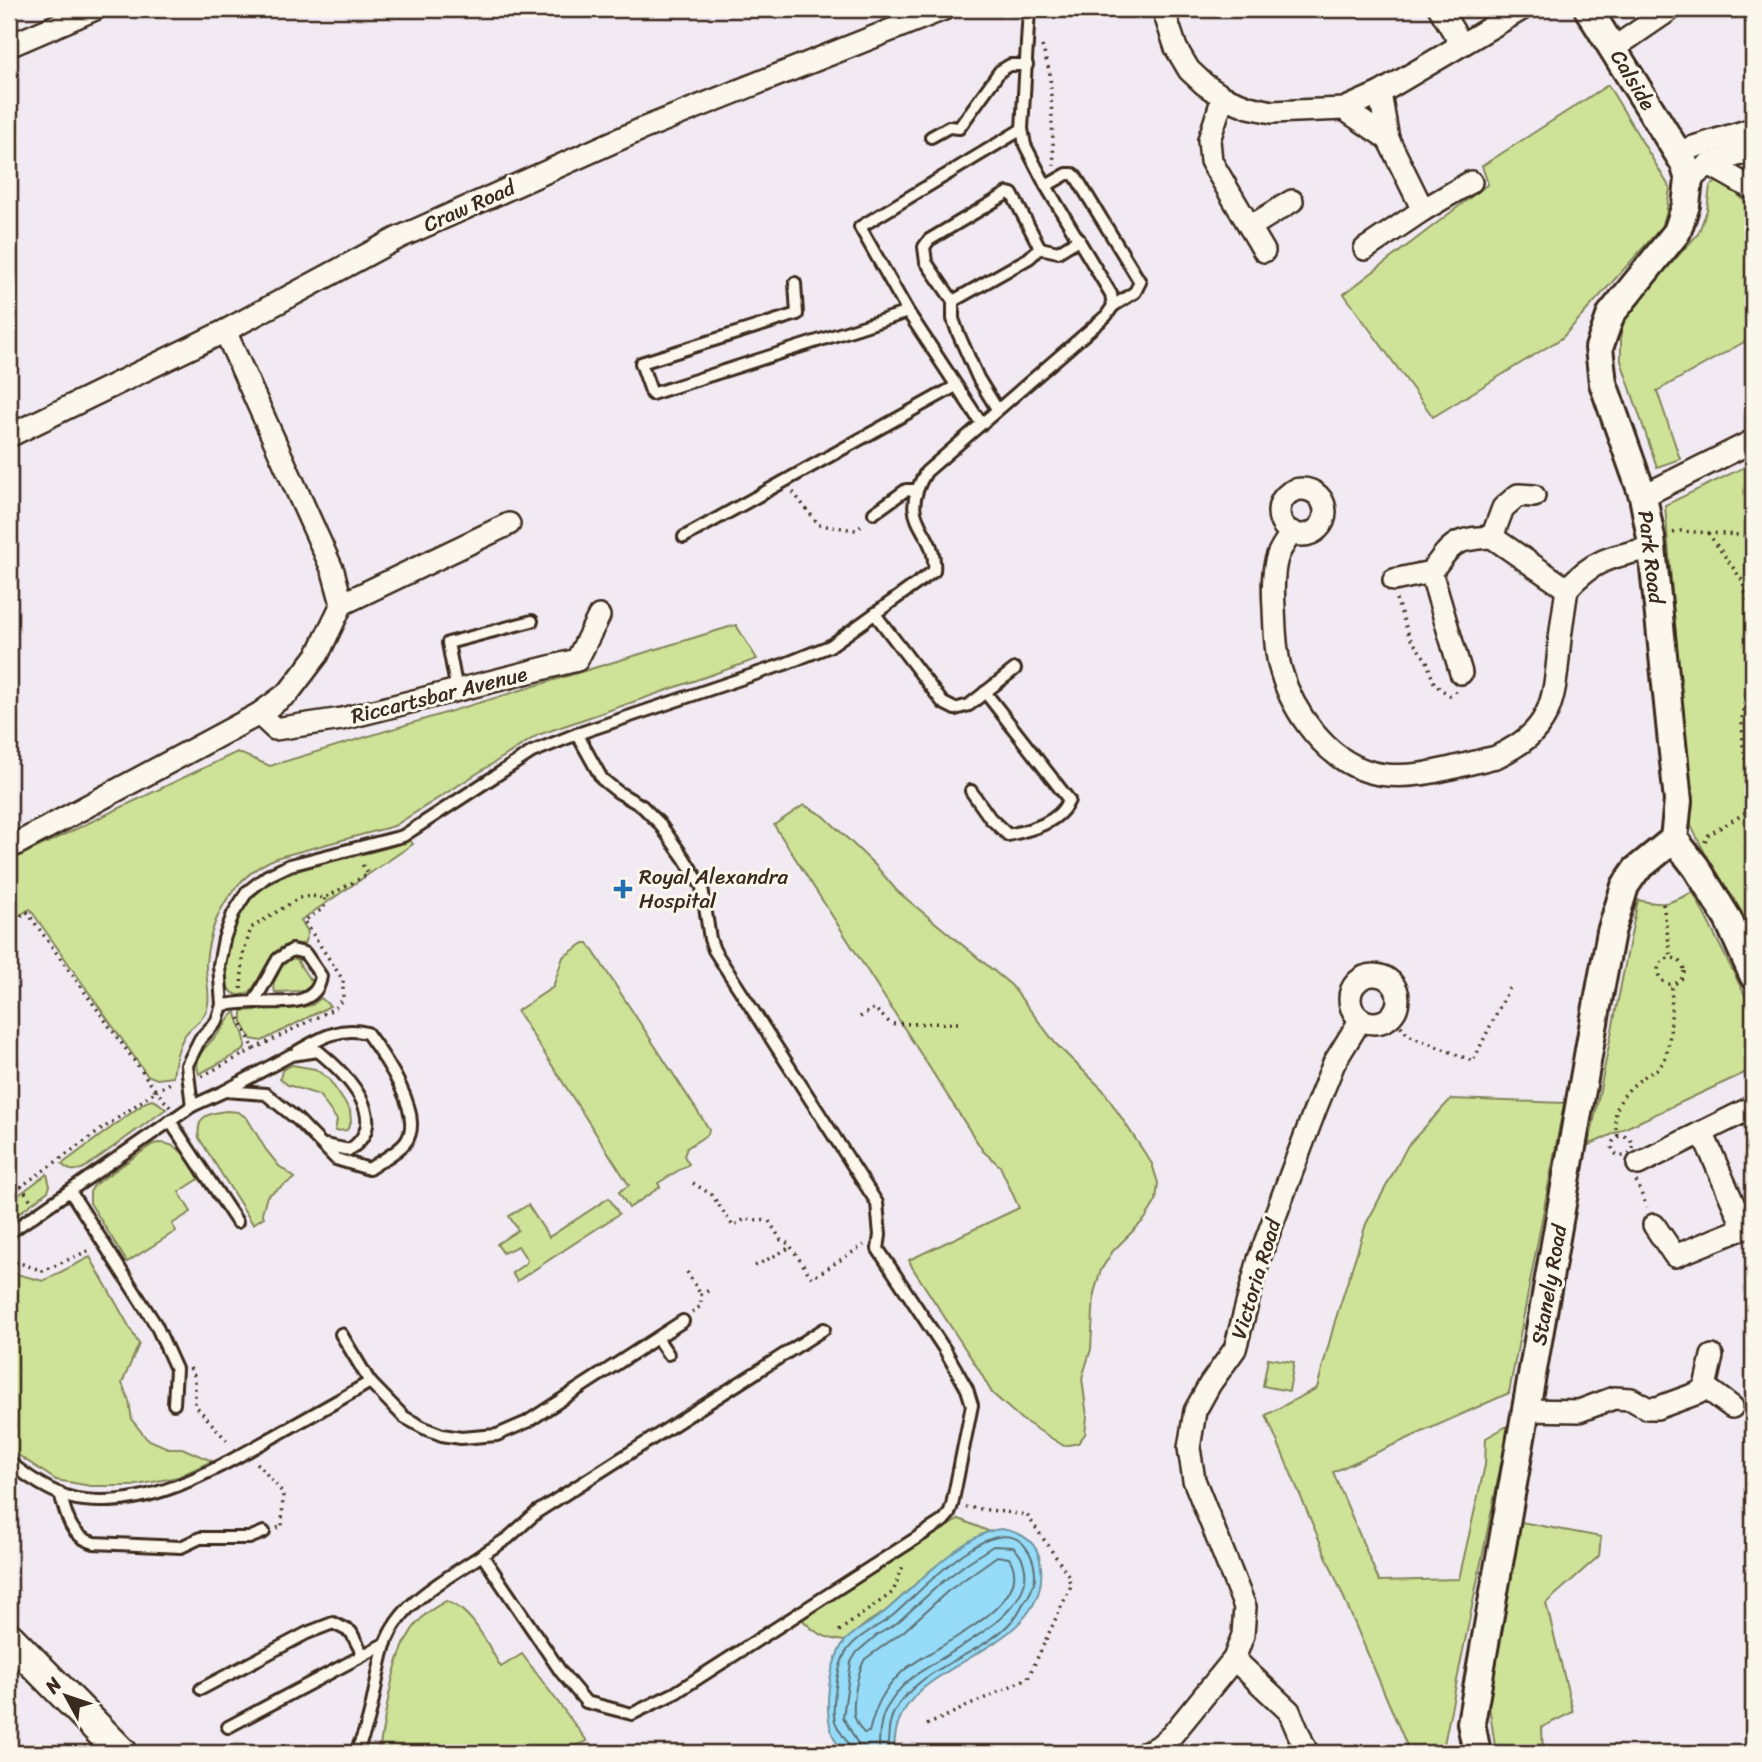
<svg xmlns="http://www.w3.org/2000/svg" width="1762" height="1762" viewBox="0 0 1762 1762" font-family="Sriracha,sans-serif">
<rect width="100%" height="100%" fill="#f1eaf2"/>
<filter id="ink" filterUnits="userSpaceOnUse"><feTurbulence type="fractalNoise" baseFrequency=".0143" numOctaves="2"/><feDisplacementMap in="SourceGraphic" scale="14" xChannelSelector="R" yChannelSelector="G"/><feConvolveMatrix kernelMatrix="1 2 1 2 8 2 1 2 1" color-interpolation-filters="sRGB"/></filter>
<g filter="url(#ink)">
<g fill="#cee398" stroke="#84865b" stroke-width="2">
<path d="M1608,85L1670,188L1666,215L1660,229L1562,338L1433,417L1344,294L1488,184L1482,166Z"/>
<path d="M1723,178L1753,211V337L1657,391L1680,459L1657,467L1621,361V319L1698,234L1707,210L1710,186Z"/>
<path d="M1753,463V946L1691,826L1665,505Z"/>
<path d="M736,625L757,659L538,735L394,826L279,857C234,874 210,917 206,963C205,978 212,997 206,1011C202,1022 191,1026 185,1035C177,1048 175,1062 173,1077L157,1079L147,1075L30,909L9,921V861L237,752L270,766Z"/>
<path d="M804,805L824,816L876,866L897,891L1011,985L1056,1044L1103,1090L1152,1164L1158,1183L1156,1201L1145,1219L1113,1251L1101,1270L1094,1293L1091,1349L1082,1378L1087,1417L1085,1434L1078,1443L1064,1446L1021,1419L992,1393L979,1370L912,1267L909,1260L1019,1208L1000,1166L983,1151L774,825Z"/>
<path d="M410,840L413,844L301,920L308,932L304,944C268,939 268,970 250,992C241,997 235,996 228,988C224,972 227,956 230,940C247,858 349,866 410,840Z"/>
<path d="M1693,892L1753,1011V1069L1589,1145L1638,900C1664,906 1669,904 1693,892Z"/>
<path d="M584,943H588L709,1129L708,1134L687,1148L684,1156L689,1164L658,1183L660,1187L629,1208L619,1192L629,1185L517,1011L553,987L563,957Z"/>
<path d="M291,958L300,960L298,962L310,980L312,979V985L302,991L275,992L273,984L282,966Z"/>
<path d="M321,998L330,1006L262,1041L251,1039L242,1022V1011L303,1007L312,1005Z"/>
<path d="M236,1012C237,1024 249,1038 244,1050L199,1074C191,1054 212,1043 221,1030C227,1023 228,1017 236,1012Z"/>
<path d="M292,1065L315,1069L328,1078L350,1110L351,1122L347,1130L335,1131L337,1120L319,1095L288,1085L280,1079L282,1070Z"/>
<path d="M1451,1099L1564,1103L1509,1393L1333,1472L1379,1581L1459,1579L1485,1465L1486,1438L1509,1425L1443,1749L1432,1753H1410L1266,1415L1317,1388L1335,1321L1366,1224L1408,1145Z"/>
<path d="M152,1100L157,1102L166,1109L84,1168C74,1172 68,1171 62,1164L146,1102Z"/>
<path d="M227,1111L238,1112L247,1118L266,1150L279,1166L295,1178L267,1196L262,1213L264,1217L253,1224L199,1138C196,1116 207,1113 227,1111Z"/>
<path d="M159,1143C182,1143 189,1161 199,1179L179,1192L191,1212L172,1224L176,1231L127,1262L90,1203V1192L94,1185L153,1144Z"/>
<path d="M47,1174L50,1186L48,1191L9,1221V1202Z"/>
<path d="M609,1198L619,1214L517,1281L512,1273L526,1263L527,1260L518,1246L503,1253L497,1244L518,1230L509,1216L528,1205L549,1237Z"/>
<path d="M90,1257L139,1344L122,1383L129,1401L132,1420L147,1439L168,1448H182L212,1461L178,1477L132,1486H91L56,1480L9,1449V1272L43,1281Z"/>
<path d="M1268,1358L1294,1362L1289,1391L1263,1386Z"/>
<path d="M959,1519L988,1531L931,1570L886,1611L868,1622L845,1641C826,1639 814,1633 801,1618Z"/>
<path d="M1521,1522L1601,1537L1599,1556L1546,1603L1573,1712L1542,1727L1543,1753H1496L1489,1705Z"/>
<path d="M446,1601C474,1611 486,1643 501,1667L522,1654L587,1741L560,1753H374L380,1745C387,1708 393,1648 420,1620C427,1611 437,1606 446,1601Z"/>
</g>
<path fill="#96dcf8" stroke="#7295a1" stroke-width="2" d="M1001,1529C1020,1532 1036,1540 1040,1560C1054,1632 960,1654 920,1691C906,1704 897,1719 895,1738C894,1744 895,1748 893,1753C882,1753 854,1756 845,1751C818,1735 827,1662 845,1641C857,1628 875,1621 888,1609C917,1585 963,1533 1001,1529Z"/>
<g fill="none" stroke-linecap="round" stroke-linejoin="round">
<g stroke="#5f7175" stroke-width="2">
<path d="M997,1556L1009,1558C1040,1605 928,1648 902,1672C882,1692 876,1705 869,1732L864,1733C860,1729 857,1723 855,1718C851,1706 858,1670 865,1659L904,1631L948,1591Z"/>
<path d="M851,1753C850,1742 838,1732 835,1721C831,1709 838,1669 843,1658C851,1638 875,1629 891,1617C915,1598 987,1514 1021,1542C1030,1550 1035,1563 1035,1575C1035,1585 1029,1597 1023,1604C1020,1610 1016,1617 1011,1622C978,1658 919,1666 894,1712C888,1723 888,1740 888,1753"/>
<path d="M860,1753L858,1744L843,1717L851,1662L857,1652L877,1635L897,1623L941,1583L967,1563L993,1546L1013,1547C1020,1553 1024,1561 1025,1570C1032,1616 943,1654 913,1677C903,1684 894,1696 888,1706C879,1718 879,1739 879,1753"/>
</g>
<g stroke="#3b2a1e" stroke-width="16">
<g id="service">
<path d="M931,137L949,127L959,128L1000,71L1010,65H1027"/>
<path d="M1046,186L1067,174H1073L1076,177L1140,282L1135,292L1113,306"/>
<path d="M1040,248L1058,252L1079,239"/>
<path d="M795,283L797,314L641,363L652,394L908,312"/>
<path d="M953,301L1029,258L1040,248"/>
<path d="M997,409L978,378L958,333L953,319V301L926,262L924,247L929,240L1008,193L1012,194L1040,248"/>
<path d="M981,423L908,312L860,227L1022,129"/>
<path d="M874,513L906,490H915"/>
<path d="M684,537L956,386"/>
<path d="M875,614L943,703L955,709L969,705L1015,669"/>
<path d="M457,691L448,643L532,621"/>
<path d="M577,734L785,664L830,646L934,571C938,527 894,525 926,472L1106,316L1113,306L1111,294L1046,186L1025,145L1022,129L1029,9"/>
<path d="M971,791L990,818L1008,835C1031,830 1059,823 1069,800L985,692"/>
<path d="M222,1005C233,1004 245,1002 256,1002C280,1002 317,1008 321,976L305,953L292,950L278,959L254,1002"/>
<path d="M225,1091L266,1094L298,1120L336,1159L369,1169C380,1161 397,1153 405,1143C427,1116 383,1055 367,1033C340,1026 321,1038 298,1051"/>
<path d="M192,1106L187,1065L200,1039L217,1021L222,1005L219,965L224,939L233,914L247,892L267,876L290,865L403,836L532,752L577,734L602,779L618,792L642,806L659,823L684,858L702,887L710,939L714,950L877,1203L880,1235L878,1249L945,1350L967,1389L972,1405L952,1505L949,1514L943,1521L675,1693L632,1714L586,1702L561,1672L482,1555C448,1578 399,1602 385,1645C374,1681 374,1719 355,1753"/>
<path d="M170,1121L237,1222"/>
<path d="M70,1191L156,1325L176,1369L174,1404"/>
<path d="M9,1233L192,1106L225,1091L291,1055L318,1051C345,1073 394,1121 349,1150L325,1145"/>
<path d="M657,1338L668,1354"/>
<path d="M370,1382L404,1417L424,1428L442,1435L461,1438L497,1435L527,1422L683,1321"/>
<path d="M9,1462C29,1478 58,1498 84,1500C152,1508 216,1469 273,1437C305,1419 338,1401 370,1382L341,1334"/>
<path d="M60,1493C67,1516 69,1536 94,1543L181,1547L200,1538H249L264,1532"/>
<path d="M482,1555L508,1538L537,1512L824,1329"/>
<path d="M201,1689L307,1633L333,1623L351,1632L363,1655"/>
<path d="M228,1727L386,1643"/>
</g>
</g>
<g stroke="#3b2a1e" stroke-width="26">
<g id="minor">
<path d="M1163,9L1176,48L1189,70L1204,84L1223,97L1249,107L1272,112L1344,109L1380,93L1522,9"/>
<path d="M1440,9L1461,44"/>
<path d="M9,46L95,9"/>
<path d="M1614,48L1671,9"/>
<path d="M1223,97L1209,140L1211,161L1264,251"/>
<path d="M1344,109L1388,139L1380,93"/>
<path d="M1388,139L1423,210L1471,182"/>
<path d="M1677,152L1753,129"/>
<path d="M1709,164L1753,189"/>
<path d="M1689,180L1709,164L1753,150"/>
<path d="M1250,227L1292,201"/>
<path d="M1365,249L1423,210"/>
<path d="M225,331L333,571L342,604"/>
<path d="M9,436L225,331L398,238L642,129L944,9"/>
<circle cx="1302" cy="512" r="23"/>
<path d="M1643,496L1753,441"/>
<path d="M1292,532C1287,540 1281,547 1278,555C1272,570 1273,592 1274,608C1275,629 1275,651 1281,671C1293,713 1327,760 1370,772C1411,783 1455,766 1496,757C1551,731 1554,704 1559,648C1561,628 1564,609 1567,589L1492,537L1503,508L1518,495L1534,496"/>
<path d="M1394,580L1431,572"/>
<path d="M1567,589C1593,559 1614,556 1652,548"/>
<path d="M1461,673L1431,572C1453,542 1455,539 1492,537"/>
<path d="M259,714L275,729L342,719L577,660L599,616"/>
<path d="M9,848L259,714L289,692L318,654L342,604L509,524"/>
<circle cx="1374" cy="999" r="24"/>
<path d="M1638,1164L1753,1107"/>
<path d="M1654,1225L1675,1256L1744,1228L1702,1132"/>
<path d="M1712,1356L1705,1387L1732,1407"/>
<path d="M1527,1410L1579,1411L1614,1398L1631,1399L1647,1408H1657L1698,1393L1705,1387"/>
<path d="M1234,1659L1289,1711L1307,1753"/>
<path d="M1145,1753L1158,1747L1172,1735L1234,1659L1243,1635L1245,1607L1194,1480L1189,1448L1195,1411L1210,1384L1235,1349L1259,1259L1315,1110L1334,1063L1361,1019"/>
</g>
</g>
<g stroke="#3b2a1e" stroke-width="32">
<g id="tertiary">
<path d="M1588,9L1684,163L1689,180L1686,205L1677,232L1611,314L1599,348L1603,383L1643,496L1651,538L1678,801L1674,839L1696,867L1728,919L1753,975"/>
<path d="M1477,1753L1471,1723L1592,1033L1611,932L1625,886L1636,870L1674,839"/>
</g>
</g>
<g stroke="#3b2a1e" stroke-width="35">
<path id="secondary" d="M9,1638L122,1753"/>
</g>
<g stroke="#3b2a1e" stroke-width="3.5" stroke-dasharray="2 5" stroke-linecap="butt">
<path d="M1042,46L1050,73L1054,166"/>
<path d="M793,492L819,525L856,530L864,523"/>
<path d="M1673,533L1681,531L1753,536"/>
<path d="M1708,533L1742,580L1753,620"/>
<path d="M1396,599L1410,638L1427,661L1433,681L1440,689L1450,695L1455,693L1456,690"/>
<path d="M1753,640L1742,720L1743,746L1753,805"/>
<path d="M1705,842L1707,836L1753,808"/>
<path d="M1663,904L1671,957"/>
<path d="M9,923L27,912L156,1091L9,1195"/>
<circle cx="1671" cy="971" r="13"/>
<path d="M241,989L243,955L251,928L299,898L311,896L325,898L368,874L360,861"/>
<path d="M1392,1015L1408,1035L1473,1061L1509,988"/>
<path d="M860,1017L874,1008L891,1024L959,1023"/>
<path d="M254,1049L335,1008L343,999V980L304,921L324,908L325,898"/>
<path d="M202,1076L254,1049L239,1018"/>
<path d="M170,1107L156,1091L174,1081"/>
<circle cx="1622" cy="1146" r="10"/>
<path d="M1618,1136C1609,1111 1623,1091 1644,1077C1649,1073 1658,1070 1661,1065C1673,1049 1671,1004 1672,984"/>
<path d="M1636,1181L1647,1207"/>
<path d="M693,1183L712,1195L733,1226L745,1219L769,1221L781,1240L789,1244L812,1278L864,1245"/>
<path d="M21,1186L32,1202"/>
<path d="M9,1266L17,1262L43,1271L92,1249"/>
<path d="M755,1266L791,1247"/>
<path d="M687,1272L701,1295"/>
<path d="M692,1312L701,1306V1295L711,1289"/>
<path d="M190,1368L195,1377V1405L230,1444"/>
<path d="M257,1463L283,1493L282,1527L276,1528"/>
<path d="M839,1631L893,1592L904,1563"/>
<path d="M927,1725L1028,1678L1070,1588L1069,1576L1027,1515L966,1507"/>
</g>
<use href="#service" stroke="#fbf7ec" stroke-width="10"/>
<use href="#minor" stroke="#fbf7ec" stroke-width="21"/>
<use href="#tertiary" stroke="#fbf7ec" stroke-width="26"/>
<use href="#secondary" stroke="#fbf7ec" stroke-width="30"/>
</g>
</g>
<path fill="#1f6fb2" stroke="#fbf7ec" stroke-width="2.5" d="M619.5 878.5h7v7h7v7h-7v7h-7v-7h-7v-7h7z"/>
<g text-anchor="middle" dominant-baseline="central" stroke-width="6" stroke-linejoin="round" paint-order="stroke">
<g font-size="21" fill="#3b2a1e" stroke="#fbf7ec">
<text transform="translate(1633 80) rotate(59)">Calside</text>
<text transform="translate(469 206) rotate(-24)">Craw Road</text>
<text transform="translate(1651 557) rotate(83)">Park Road</text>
<text transform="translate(439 695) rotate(-14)">Riccartsbar Avenue</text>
<text transform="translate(1256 1279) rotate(-73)">Victoria Road</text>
<text transform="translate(1549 1285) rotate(-80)">Stanely Road</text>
</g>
<g font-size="21" fill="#3b2a1e" stroke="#fbf7ec" text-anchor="start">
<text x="639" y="877">Royal Alexandra<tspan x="639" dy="24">Hospital</tspan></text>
</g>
</g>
<rect width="1762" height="1762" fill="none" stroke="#fbf7ec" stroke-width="35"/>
<rect x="18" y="18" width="1727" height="1727" fill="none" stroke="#3b2a1e" stroke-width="2.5" filter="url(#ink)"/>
<g transform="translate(66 1696) rotate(310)" stroke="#fbf7ec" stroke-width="5" paint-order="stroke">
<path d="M0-5L12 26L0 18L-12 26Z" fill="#3b2a1e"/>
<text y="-10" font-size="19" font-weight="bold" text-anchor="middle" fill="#3b2a1e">N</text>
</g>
</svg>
